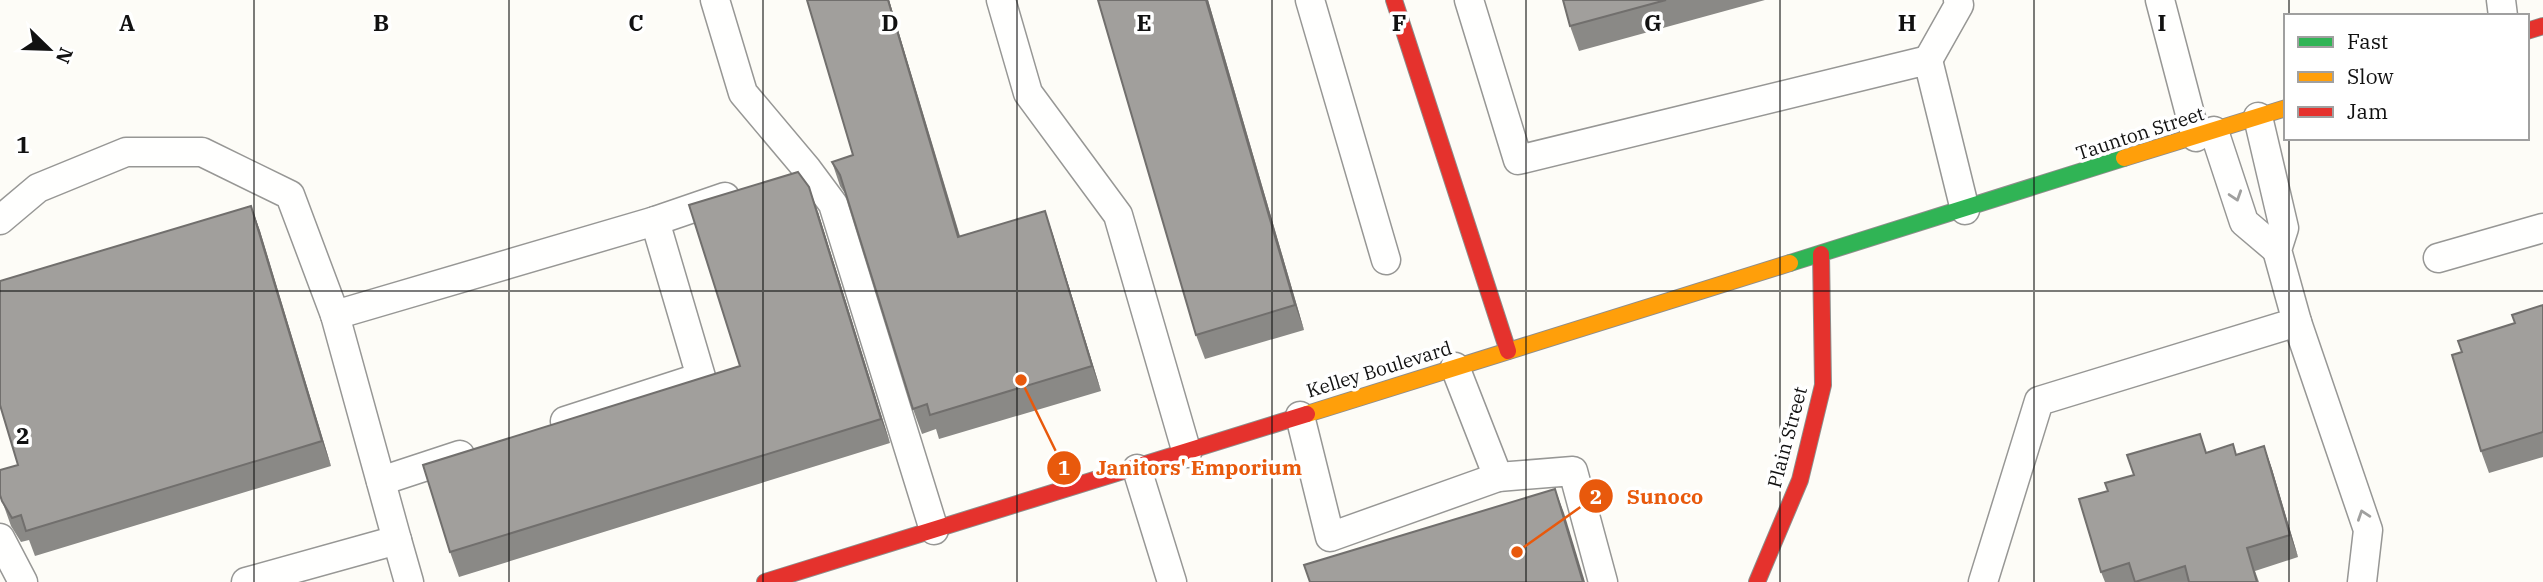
<svg xmlns="http://www.w3.org/2000/svg" width="2543" height="582" viewBox="0 0 2543 582" font-family="'IBM Plex Serif',serif">
<rect width="100%" height="100%" fill="#fdfcf7"/>
<g fill="none" stroke-linecap="round" stroke-linejoin="round">
<g stroke="#979795" stroke-width="31">
<g id="lane">
<path d="M715,0L743,93L807,169L833,204L934,530"/>
<path d="M1001,0L1028,93L1118,215L1187,453"/>
<path d="M1310,0L1386,260"/>
<path d="M1469,0L1518,160L1928,60L1965,210"/>
<path d="M2160,0L2196,137"/>
<path d="M2501,0L2503,16"/>
<path d="M1928,60L1959,5L1958,0"/>
<path d="M2214,131L2244,222L2277,250"/>
<path d="M0,220L38,188L126,152H202L290,195L335,315"/>
<path d="M655,221L725,197"/>
<path d="M2438,258L2543,228"/>
<path d="M2297,322L2368,530L2362,582"/>
<path d="M1455,367L1498,477L1573,471L1603,582"/>
<path d="M1300,416L1330,537L1498,477"/>
<path d="M1137,469L1172,582"/>
<path d="M381,481L460,455"/>
<path d="M0,538L23,582"/>
<path d="M397,540L335,315L655,221L701,377L565,421"/>
<path d="M246,582L397,540L409,582"/>
<path d="M1983,582L2039,401L2297,322L2277,250L2284,228L2258,117"/>
</g>
</g>
<g stroke="#8e8d8b" stroke-width="18">
<path id="fast" d="M1790,263L2124,158"/>
</g>
<g stroke="#8e8d8b" stroke-width="18">
<g id="slow">
<path d="M2124,158L2286,108"/>
<path d="M1307,414L1790,263"/>
</g>
</g>
<g stroke="#8e8d8b" stroke-width="18">
<g id="jam">
<path d="M1394,0L1508,351"/>
<path d="M2527,31L2543,26"/>
<path d="M765,582L1307,414"/>
<path d="M1757,582L1800,480L1823,385L1821,254"/>
</g>
</g>
<use href="#lane" stroke="#fffffe" stroke-width="28"/>
<use href="#fast" stroke="#30b455" stroke-width="16"/>
<use href="#slow" stroke="#ff9f0a" stroke-width="16"/>
<use href="#jam" stroke="#e5322d" stroke-width="16"/>
</g>
<g fill="#8a8986">
<path d="M807,0H889L960,236L1045,211L1053,235L1101,391L939,439L936,429L922,434L913,409L846,195L840,186L832,162L853,155Z"/>
<path d="M1208,0L1304,330L1205,359L1196,335Z"/>
<path d="M1563,0H1765L1579,51L1570,26Z"/>
<path d="M251,206L260,231L331,466L35,556L29,540L21,542L11,526L0,495L18,465Z"/>
<path d="M818,212L890,443L459,577L450,552L740,366Z"/>
<path d="M2543,305V457L2489,473L2481,451L2462,352L2515,323Z"/>
<path d="M2264,446L2272,469L2298,557L2255,571L2259,582H2105L2101,572L2108,491L2207,453L2237,454Z"/>
</g>
<g fill="#716f6d">
<path d="M888,0H889L967,261L958,237Z"/>
<path d="M1206,0H1208L1304,330L1295,305Z"/>
<path d="M809,187L818,212L890,443L881,419Z"/>
<path d="M251,206L260,231L331,466L322,441Z"/>
<path d="M1045,211L1053,235L1101,391L1092,366Z"/>
<path d="M2264,446L2272,469L2298,557L2290,535Z"/>
<path d="M1555,489L1564,513L1585,582H1583Z"/>
</g>
<g fill="#a19f9c" stroke="#716f6d" stroke-width="2">
<path d="M807,0H888L958,237L1045,211L1092,366L930,415L927,404L913,409L840,175L832,162L853,155Z"/>
<path d="M1098,0H1206L1295,305L1196,335Z"/>
<path d="M1563,0H1666L1570,26Z"/>
<path d="M798,172L809,187L881,419L450,552L423,465L740,366L689,205Z"/>
<path d="M251,206L322,441L26,531L21,515L12,518L2,501L0,495V470L18,465L0,405V281Z"/>
<path d="M2543,305V432L2481,451L2452,355L2462,352L2458,341L2515,323L2512,315Z"/>
<path d="M2200,434L2206,453L2233,444L2236,455L2264,446L2290,535L2247,548L2257,582H2189L2185,566L2135,582L2129,563L2101,572L2079,499L2108,491L2105,483L2134,475L2127,455Z"/>
<path d="M1555,489L1583,582H1310L1304,565Z"/>
</g>
<defs><path id="oneway-chevron" d="M-2-3.5L2.5 0L-2 3.5" fill="none" stroke-width="1.6" stroke-linecap="round" stroke-linejoin="round" transform="scale(1.75)"/></defs>
<g stroke="#a0a09f">
<use href="#oneway-chevron" transform="translate(2236 196) rotate(72)"/>
<use href="#oneway-chevron" transform="translate(2363 515) rotate(-109)"/>
</g>
<path fill="none" stroke="#111" stroke-width="2" stroke-opacity="0.55" d="M254,0V582M509,0V582M763,0V582M1017,0V582M1272,0V582M1526,0V582M1780,0V582M2034,0V582M2289,0V16M2289,138V582M0,291H2543"/>
<g text-anchor="middle" dominant-baseline="central" stroke-width="7" stroke-linejoin="round" paint-order="stroke">
<g font-size="19" fill="#111" stroke="#fff">
<text transform="translate(2140 133) rotate(-18)">Taunton Street</text>
<text transform="translate(1379 369) rotate(-17)">Kelley Boulevard</text>
<text transform="translate(1787 437) rotate(-75)">Plain Street</text>
</g>
</g>
<g font-size="23" text-anchor="middle" font-weight="bold" fill="#111" stroke="#fff" stroke-width="7" stroke-linejoin="round" paint-order="stroke">
<text x="127" y="31">A</text>
<text x="381" y="31">B</text>
<text x="636" y="31">C</text>
<text x="890" y="31">D</text>
<text x="1144" y="31">E</text>
<text x="1399" y="31">F</text>
<text x="1653" y="31">G</text>
<text x="1907" y="31">H</text>
<text x="2162" y="31">I</text>
<text x="23" y="153">1</text>
<text x="23" y="444">2</text>
</g>
<path fill="none" stroke="#e8590c" stroke-width="2.5" d="M1021 380L1064 468M1517 552L1596 496"/>
<g fill="#e8590c" stroke="#fff" stroke-width="2.5">
<circle cx="1021" cy="380" r="7"/>
<circle cx="1517" cy="552" r="7"/>
<circle cx="1064" cy="468" r="18"/>
<circle cx="1596" cy="496" r="18"/>
</g>
<g font-size="21" text-anchor="middle" font-weight="bold" fill="#fff">
<text x="1064" y="475">1</text>
<text x="1596" y="504">2</text>
</g>
<g font-size="21" text-anchor="middle" font-weight="bold" fill="#e8590c" stroke="#fff" stroke-width="7" stroke-linejoin="round" paint-order="stroke">
<text x="1199" y="475">Janitors' Emporium</text>
<text x="1665" y="504">Sunoco</text>
</g>
<rect x="2284" y="14" width="245" height="126" fill="#ffffff" stroke="#a0a0a0" stroke-width="2"/>
<rect x="2298" y="37" width="35" height="10" fill="#30b455" stroke="#a0a0a0" stroke-width="2"/>
<text x="2347" y="49" font-size="21" fill="#111111">Fast</text>
<rect x="2298" y="72" width="35" height="10" fill="#ff9f0a" stroke="#a0a0a0" stroke-width="2"/>
<text x="2347" y="84" font-size="21" fill="#111111">Slow</text>
<rect x="2298" y="107" width="35" height="10" fill="#e5322d" stroke="#a0a0a0" stroke-width="2"/>
<text x="2347" y="119" font-size="21" fill="#111111">Jam</text>
<g transform="translate(49 49) rotate(113)" stroke="#ffffff" stroke-width="5" paint-order="stroke">
<path d="M0-5L12 26L0 18L-12 26Z" fill="#111111"/>
<text y="-10" font-size="19" font-weight="bold" text-anchor="middle" fill="#111111">N</text>
</g>
</svg>
